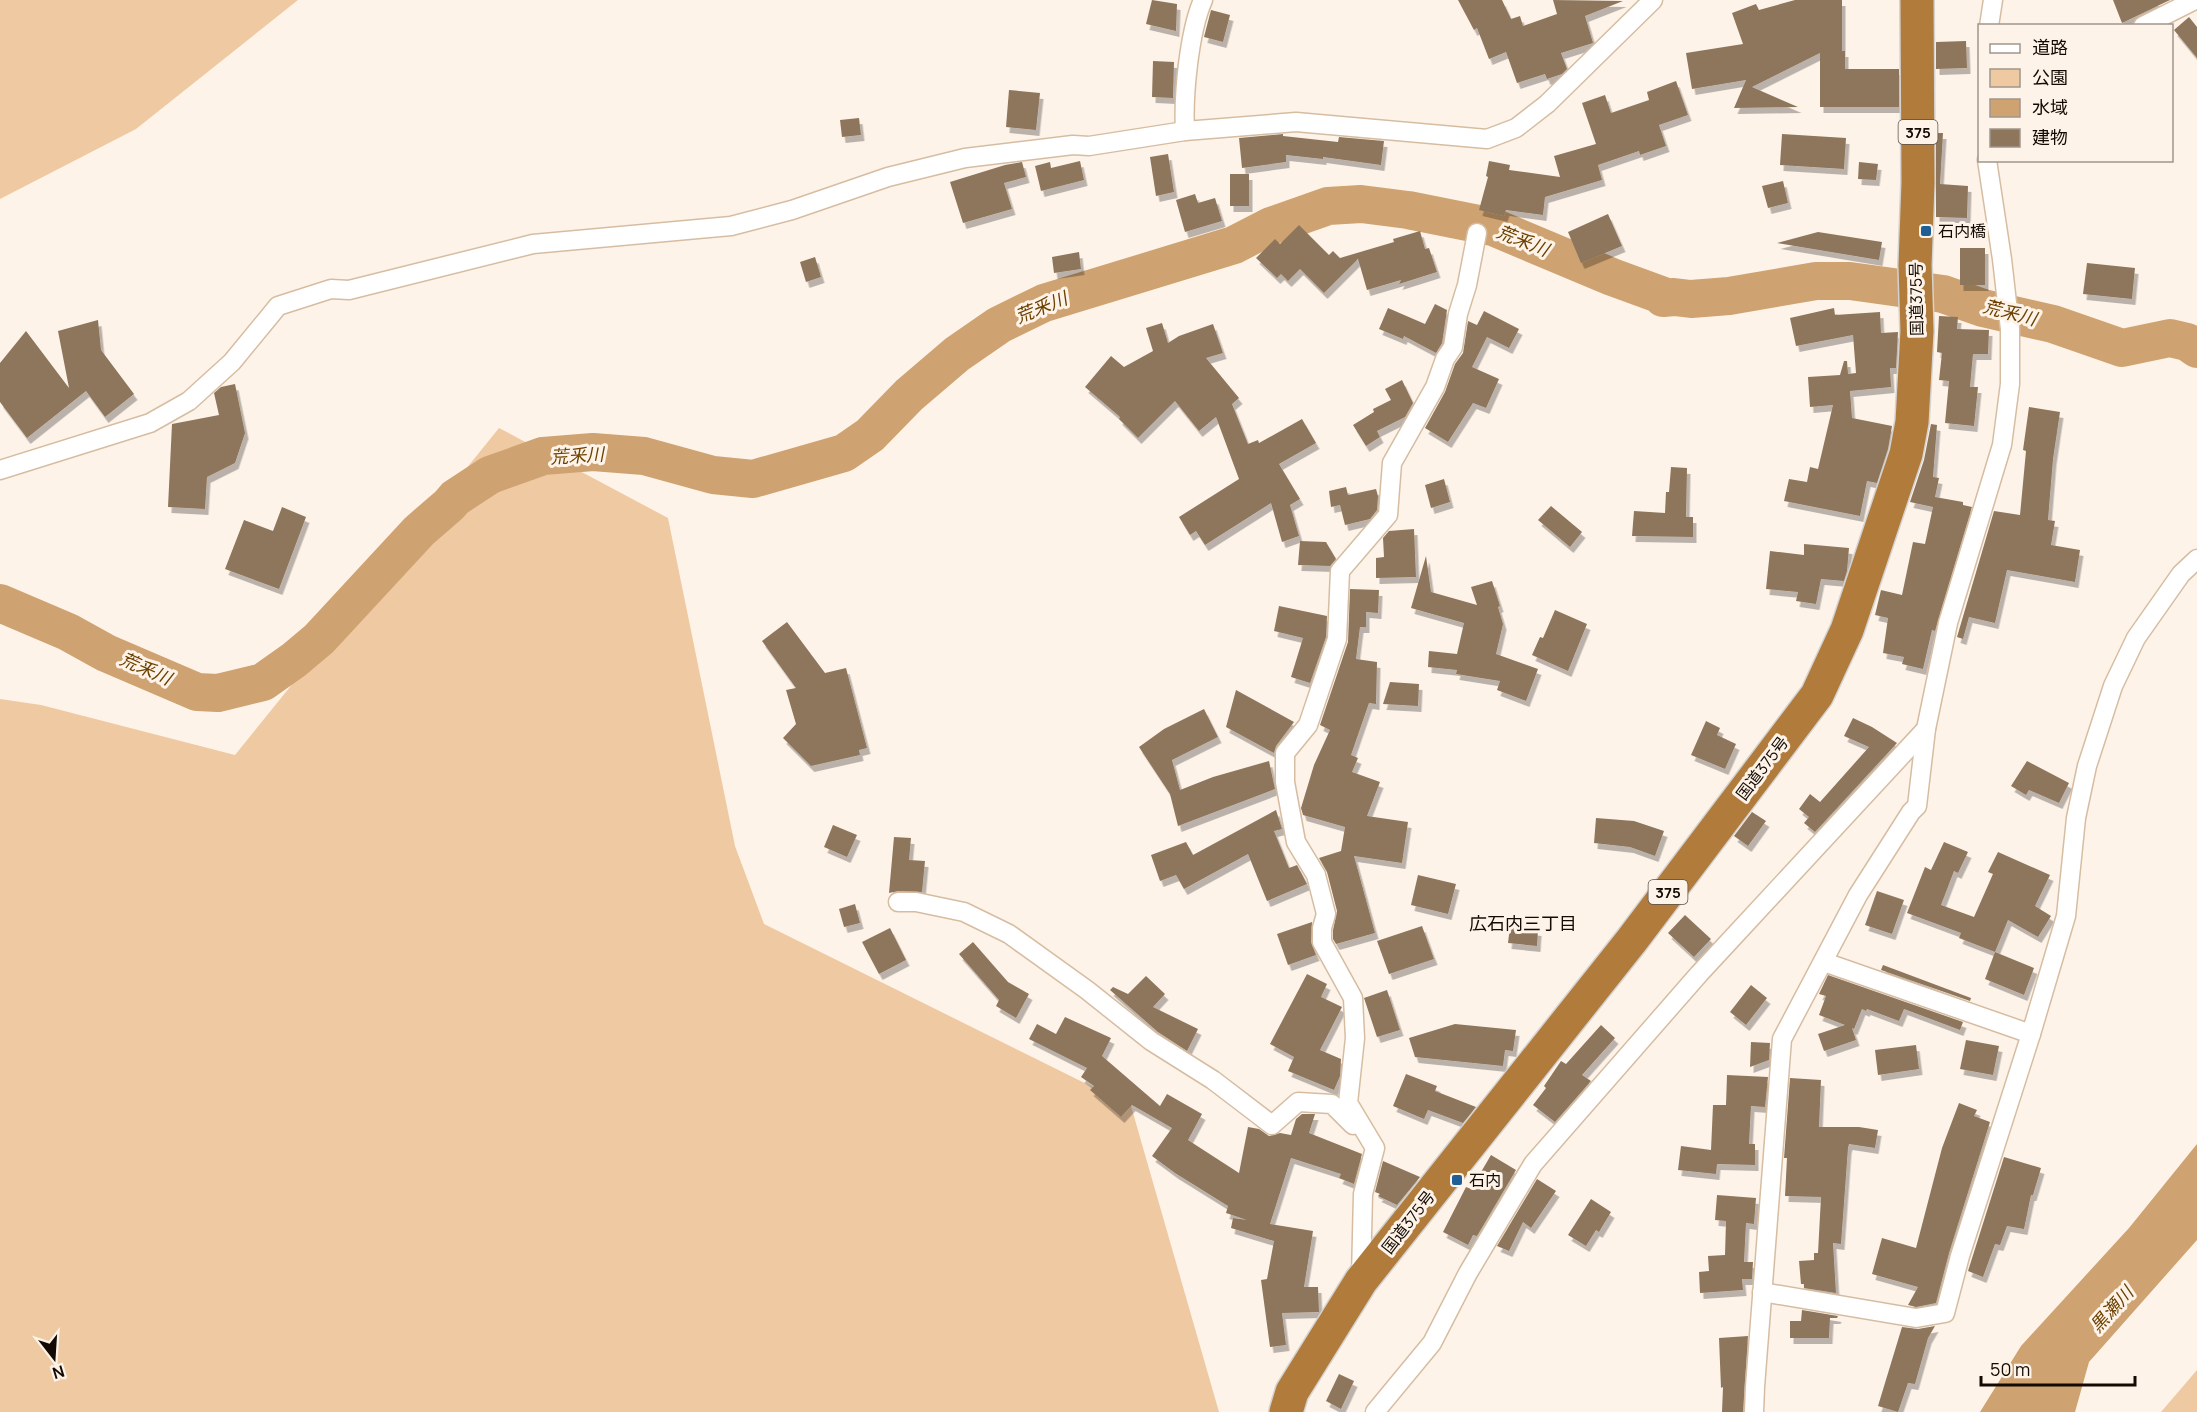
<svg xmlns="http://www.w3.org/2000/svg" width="2197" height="1412" viewBox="0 0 2197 1412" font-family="Manrope,'Noto Sans JP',sans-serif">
<defs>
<filter id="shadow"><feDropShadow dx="3.5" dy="6" stdDeviation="0" flood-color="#0004"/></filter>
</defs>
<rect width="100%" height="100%" fill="#fef3e8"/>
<g fill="#efc9a1">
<path d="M0,0H298L136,129L0,199Z"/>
<path d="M499,428L668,518L735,846L764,924L1131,1106L1219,1412H0V699L41,705L235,755Z"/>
<path d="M2197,1370V1412H2161Z"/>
</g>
<path fill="#cfa271" d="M2197,1144V1240L2089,1362L2075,1412H1980L2021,1346L2129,1228Z"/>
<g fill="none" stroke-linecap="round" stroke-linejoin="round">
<path stroke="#cfa271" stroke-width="38" d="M0,603L68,632L106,653L197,692L218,693L263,682L294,660L319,639L419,531L449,505L455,498L490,475L543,456L593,452L644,456L713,475L753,479L844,453L870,435L909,395L957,354L999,325L1044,303L1234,245L1271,226L1328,206L1361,204L1408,210L1493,227L1612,277L1664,296L1663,298L1674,297L1691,299L1729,296L1816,281H1850L1943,294L1983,308L2053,324L2122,348L2170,338L2187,342L2197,349"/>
</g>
<g fill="#8e765d" filter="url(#shadow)">
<path d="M1152,0L1177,4L1176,31L1146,24Z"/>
<path d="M1458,0H1502L1511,19L1520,16L1523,26L1557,14L1553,0L1623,1L1585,16L1593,43L1561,53L1567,69L1562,74L1547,79L1545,74L1517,83L1506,52L1489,59L1477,28L1474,30Z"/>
<path d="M1795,0H1842V51H1845V69H1899V107H1820V53L1752,87L1798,107L1734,108L1746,80L1692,89L1686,53L1743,44L1732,13L1756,4L1759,10Z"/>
<path d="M2113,0H2170L2122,23Z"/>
<path d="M1211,10L1230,15L1223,42L1204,37Z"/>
<path d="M2189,17L2197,27V58L2174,30Z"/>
<path d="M1966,41L1967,68L1936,69V42Z"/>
<path d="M1153,61L1174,62L1173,98L1152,97Z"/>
<path d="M1676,81L1688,115L1659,125L1666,146L1640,155L1639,151L1598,165L1602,180L1545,197L1543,215L1506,210L1504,216L1479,210L1488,177L1486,176L1489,161L1510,165L1509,170L1560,177L1554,156L1596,144L1582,103L1605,95L1611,113L1649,100L1647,92Z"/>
<path d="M1009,90L1040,93L1036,130L1006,127Z"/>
<path d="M859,118L861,135L842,137L840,120Z"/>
<path d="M1936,133H1943L1940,184L1968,186L1967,218L1936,217Z"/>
<path d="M1283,134V136L1338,142L1339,137L1384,141L1381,165L1323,157V159L1286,155V162L1242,168L1239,138Z"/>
<path d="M1782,134L1846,138L1844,169L1780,165Z"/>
<path d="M1168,154L1174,192L1156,196L1150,157Z"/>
<path d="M1080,161L1084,180L1041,191L1035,166L1050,162L1051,168Z"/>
<path d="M1022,162L1026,177L1004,183L1012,209L963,223L950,182L1005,165Z"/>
<path d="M1859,162L1878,164L1876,180L1858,179Z"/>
<rect x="1230" y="174" width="19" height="32"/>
<path d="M1783,181L1788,203L1768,208L1762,186Z"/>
<path d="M1195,194L1198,203L1215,198L1222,221L1185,232L1176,200Z"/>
<path d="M1608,214L1622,246L1581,263L1568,232Z"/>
<path d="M1299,225L1329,255L1333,251L1340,258L1394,242L1393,239L1420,231L1425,249L1429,248L1437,272L1399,284L1401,280L1367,290L1358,259L1324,293L1300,269L1288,281L1281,274L1277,278L1256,258L1275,239L1280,244Z"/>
<path d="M1818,232L1882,242L1879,260L1777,243Z"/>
<rect x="1960" y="248" width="25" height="37"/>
<path d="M1079,252L1081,269L1054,273L1052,257Z"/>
<path d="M815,257L821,277L806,282L800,262Z"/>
<path d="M2087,263L2135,268L2132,299L2083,294Z"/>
<path d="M1435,304L1447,310L1442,343L1436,353L1404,336L1403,339L1379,329L1388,308L1425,324Z"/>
<path d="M1834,308L1835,315L1880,312L1881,333L1898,332L1896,368H1890L1891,387L1850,391L1852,418L1892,426L1888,449L1877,483L1867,481L1860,516L1784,501L1789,479L1807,482L1810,467L1818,469L1833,405L1810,407L1808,377L1840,375L1844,361H1847L1848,374L1856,373L1853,335L1796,346L1790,318Z"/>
<path d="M1484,311L1519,329L1509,348L1487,337L1472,367L1499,379L1486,408L1473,403L1448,442L1425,428L1445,392L1455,364L1463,353L1468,321L1477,325Z"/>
<path d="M1939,316L1958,317L1957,329L1989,330L1988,354H1973L1970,387H1978L1974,426L1945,423L1949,381L1939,380L1942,353L1937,352Z"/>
<path d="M98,320L101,350L134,394L105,417L86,391L27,438L0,402V363L26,331L69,388L58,331Z"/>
<path d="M1162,323L1168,343L1179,336L1213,324L1223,353L1206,358L1239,398L1232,404L1248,444L1258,440L1259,443L1302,419L1316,443L1279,464L1300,499L1290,505L1299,536L1282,542L1271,503L1205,545L1196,531L1190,535L1179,517L1239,479L1216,417L1199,431L1175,401L1138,438L1119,419L1120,417L1085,387L1111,356L1124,367L1153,351L1146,328Z"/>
<path d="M1402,380L1413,403L1405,417L1377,431L1380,437L1366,446L1353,425L1374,412L1373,409L1391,400L1385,389Z"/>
<path d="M235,384L245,433L235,463L207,477L205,509L168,507L172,424L219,415L214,393L221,387Z"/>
<path d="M2029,407L2060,412L2053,459L2048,520L2055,521L2051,545L2080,550L2075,582L2007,570L1995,623L1969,617L1963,639L1957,637L1994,511L2020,515L2026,451L2023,450Z"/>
<path d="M1931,424L1937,425L1933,477L1939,478L1935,497L1963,502V505L1972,507L1935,631L1932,630L1923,669L1902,664L1904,657L1883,653L1888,618L1875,615L1881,590L1902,595L1913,542L1925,544L1933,507L1910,502L1924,460Z"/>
<path d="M1671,467L1687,468L1686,517H1693V537L1632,536L1634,511L1665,513L1666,492H1669Z"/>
<path d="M1444,479L1450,502L1431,508L1425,485Z"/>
<path d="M1346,487L1348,495L1376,489L1378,496L1377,510L1370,519L1345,525L1340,505L1331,507L1329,491Z"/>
<path d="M1551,506L1582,532L1570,547L1538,520Z"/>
<path d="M282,507L306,517L279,589L225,569L244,520L273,531Z"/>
<path d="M1414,529L1416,577L1376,578V558L1384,557L1383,538L1389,531Z"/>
<path d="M1300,541L1326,542L1336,559L1330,566L1298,565Z"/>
<path d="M1804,544L1849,548L1847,571L1844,581L1821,579L1816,604L1796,601L1798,592L1766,589L1770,551L1804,555Z"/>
<path d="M1426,556L1431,592L1477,605L1471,587L1492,581L1500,606L1498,607L1503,624L1496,654L1538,669L1526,701L1497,690L1500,681L1456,674L1457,670L1428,667L1429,651L1457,654L1464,623L1411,608Z"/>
<path d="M1350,589L1379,590L1378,613L1366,612V627H1360L1356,659L1377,662L1376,704L1369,703L1351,755L1358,758L1352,772L1380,782L1367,816L1408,822L1402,863L1354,856L1375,933L1336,944L1333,939V930L1337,911L1327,872L1319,858L1341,851L1345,827L1303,815L1301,808L1314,765L1330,730L1320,725L1348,642Z"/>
<path d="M1279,606L1327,616L1326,637L1310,683L1291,677L1303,638L1274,631Z"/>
<path d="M1555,610L1587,624L1568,671L1532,655L1540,637L1543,638Z"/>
<path d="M787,622L825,673L846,668L867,748L859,750L860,755L811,766L783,738L796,724L786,690L796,688L762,641Z"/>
<path d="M1390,682L1419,684L1418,706L1383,704Z"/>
<path d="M1236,690L1294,722L1276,746L1274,753L1226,727Z"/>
<path d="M1204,709L1218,737L1172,760L1180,790L1213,777L1269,761L1275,789L1178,826L1170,794L1139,747L1164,729Z"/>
<path d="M1853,718L1872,727L1897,743L1815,832L1804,823L1809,817L1799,809L1810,794L1820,802L1869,747L1844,736Z"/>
<path d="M1706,721L1720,728L1717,735L1736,744L1725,769L1691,755Z"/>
<path d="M2027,761L2069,783L2059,803L2029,790L2026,795L2011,786Z"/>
<path d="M1276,810L1282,829L1274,831L1289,868L1297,865L1307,884L1267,901L1248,854L1184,889L1176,875L1160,881L1151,855L1186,842L1193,855Z"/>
<path d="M1752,812L1766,821L1748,846L1734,836Z"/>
<path d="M1596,818L1634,821L1664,831L1655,856L1630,847L1594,843Z"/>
<path d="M833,825L857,835L847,857L824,847Z"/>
<path d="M894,837L911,838L909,860L925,861L922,892L898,891L889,893Z"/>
<path d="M1944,842L1968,852L1958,873L1954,871L1941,905L1974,917L1993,874L1988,872L1998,852L2050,875L2035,906L2051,916L2038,937L2008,920L1995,952L1959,938L1961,933L1907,913L1925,867L1931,870Z"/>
<path d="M1418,875L1456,884L1448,914L1411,905Z"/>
<path d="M1877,891L1904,900L1892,934L1865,925Z"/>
<path d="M855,904L860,923L844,927L839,909Z"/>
<path d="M1685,915L1711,939L1694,957L1668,933Z"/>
<path d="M1312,922L1311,942L1316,955L1288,965L1277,934Z"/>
<path d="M1422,926L1434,959L1389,974L1377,941Z"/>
<path d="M1510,927L1538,930L1537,946L1508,943Z"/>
<path d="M890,928L906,960L879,974L862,942Z"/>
<path d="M973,942L1008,982L1029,994L1016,1018L996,1006L999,1000L959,954Z"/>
<path d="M1995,952L2034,968L2024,995L1985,979Z"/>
<path d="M1883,965L1971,998L1970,1001L1881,970Z"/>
<path d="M1307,974L1327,984L1321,997L1342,1007L1320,1050L1341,1059L1340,1076L1334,1090L1288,1071L1294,1057L1270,1044Z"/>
<path d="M1828,975L1963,1022L1960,1030L1904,1009L1899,1021L1867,1009L1866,1011L1862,1009L1854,1029L1852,1028L1856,1040L1824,1051L1818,1034L1845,1025L1819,1015L1826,996L1819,994Z"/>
<path d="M1146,976L1165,994L1153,1007L1198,1029L1187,1051L1158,1032L1110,990L1113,987L1128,994Z"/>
<path d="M1751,985L1767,998L1746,1025L1730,1012Z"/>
<path d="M1387,990L1400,1030L1377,1037L1364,998Z"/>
<path d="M1065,1017L1111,1038L1102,1056L1160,1106L1167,1094L1202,1114L1188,1140L1239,1173L1248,1127L1259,1129L1269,1136L1280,1133L1291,1135L1296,1119L1302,1114H1315L1309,1133L1362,1154L1354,1184L1339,1178L1341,1174L1291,1158L1270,1224L1313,1231L1304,1287H1318L1319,1312L1282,1313L1286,1345L1270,1347L1261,1280L1267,1279L1274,1241L1231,1228L1233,1218L1247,1220L1226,1213L1228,1206L1175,1173L1152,1156L1172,1128L1132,1105L1121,1117L1090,1090L1094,1086L1081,1077L1087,1068L1029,1039L1037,1024L1056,1034Z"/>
<path d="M1455,1024L1516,1030L1513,1051L1505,1050L1503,1066L1415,1057L1409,1038Z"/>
<path d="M1601,1025L1615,1038L1582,1075L1591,1081L1555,1122L1533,1105L1546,1088L1544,1086L1561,1061L1566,1064Z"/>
<path d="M1966,1040L1999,1046L1993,1075L1960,1069Z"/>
<path d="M1751,1042L1770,1043L1769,1060L1750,1067Z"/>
<path d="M1916,1045L1919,1069L1878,1075L1875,1050Z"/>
<path d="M1406,1074L1437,1086L1435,1091L1476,1107L1463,1123L1428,1110L1424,1119L1393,1106Z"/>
<path d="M1727,1075L1768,1077L1765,1107L1751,1106L1749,1144H1755V1165L1717,1164L1716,1174L1678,1170L1681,1146L1711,1150L1713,1105H1726Z"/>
<path d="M1790,1078L1821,1080L1819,1127H1859L1878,1130L1875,1148L1849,1144L1848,1148L1841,1244L1833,1243L1836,1293L1804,1288V1284H1801L1799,1261L1814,1260V1253H1818L1821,1197L1785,1196L1787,1158H1784Z"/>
<path d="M1959,1103L1977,1110L1974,1116L1990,1122L1949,1253L1936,1303L1916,1307L1908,1305L1918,1287L1872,1274L1882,1238L1916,1248L1942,1148Z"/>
<path d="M1491,1155L1516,1170L1477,1236L1473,1235L1468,1245L1443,1232L1466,1187L1471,1189Z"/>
<path d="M2004,1157L2041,1168L2033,1195H2031L2024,1229L2007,1226L2000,1245L1995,1244L1983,1277L1968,1271Z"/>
<path d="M1383,1161L1420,1177L1397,1205L1378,1196L1380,1194L1375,1192Z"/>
<path d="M1537,1179L1556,1191L1531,1228L1523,1222L1509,1251L1497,1246Z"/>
<path d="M1717,1195L1756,1198L1754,1224L1746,1223L1744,1262H1753L1752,1279H1742L1743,1290L1700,1293L1699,1272L1709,1271L1708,1256L1725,1255L1726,1221L1715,1220Z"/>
<path d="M1591,1199L1611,1212L1599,1232L1596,1230L1586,1246L1568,1235Z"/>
<path d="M1802,1310L1838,1316L1837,1318H1830L1829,1338H1790V1321H1801Z"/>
<path d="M1935,1326L1928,1338L1915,1384L1908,1383L1898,1412L1878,1406L1902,1327L1918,1329Z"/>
<path d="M1748,1336L1743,1412H1722L1723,1387L1721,1388L1719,1338Z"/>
<path d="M1339,1374L1354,1381L1341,1409L1326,1401Z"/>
</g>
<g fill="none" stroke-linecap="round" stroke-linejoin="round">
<g stroke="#d6bda2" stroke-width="21">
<g id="street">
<path d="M1989,26L1993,0"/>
<path d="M2143,26L2195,0"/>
<path d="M1185,131C1183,96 1189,32 1203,0"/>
<path d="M0,470L150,423L189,401L232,362L278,306L331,289L349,290L533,244L731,226L792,210L888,177L965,158L1073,145L1089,146L1185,131L1296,122L1487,139L1516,128L1547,104L1653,0"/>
<path d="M898,902H916L964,912L1009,934L1087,990L1151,1041L1213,1080L1272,1125L1298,1102L1332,1104L1353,1125"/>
<path d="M1824,962L2031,1034"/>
<path d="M1361,1277L1363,1194L1375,1148L1348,1103L1355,1038L1353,998L1322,942V928L1326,914L1316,875L1296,842L1285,782V753L1308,725L1337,639L1340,571L1388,515L1392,463L1435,387L1445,359L1453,347L1458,314L1467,285L1477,233"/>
<path d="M1762,1292L1916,1318L1945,1313L1960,1256L2031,1034L2066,916L2076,818L2087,766L2113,686L2136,638L2181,574L2197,559"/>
<path d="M1375,1412L1432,1343L1468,1273L1533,1164L1699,974L1926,729"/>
<path d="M1754,1412L1755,1387L1782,1039L1858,895L1911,812L1917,806L1926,729L1948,623L2002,445L2010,384V329L2002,259L1987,160"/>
</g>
</g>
<g stroke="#d4d3d2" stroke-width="36">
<path id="highway" d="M1286,1412L1292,1392L1361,1281L1632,940L1817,695L1847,630L1906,454L1912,422L1917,331L1915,265L1918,183L1917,0"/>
</g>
<use href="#street" stroke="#fff" stroke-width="18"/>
<use href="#highway" stroke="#b17b3b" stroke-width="33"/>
</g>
<g fill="#205f95" stroke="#fef3e8" stroke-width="2">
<rect x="1920" y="225" width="12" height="12" rx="3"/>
<rect x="1451" y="1174" width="12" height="12" rx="3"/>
</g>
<g text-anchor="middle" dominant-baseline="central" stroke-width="6" stroke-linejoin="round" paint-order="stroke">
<g fill="#fef3e8" stroke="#595048" stroke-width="1.5">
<rect x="1898.5" y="120" width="39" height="24" rx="4.5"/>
<rect x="1648.5" y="880" width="39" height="24" rx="4.5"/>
</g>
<g font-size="15" font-weight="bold" fill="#120a03">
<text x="1918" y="132">375</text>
<text x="1668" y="892">375</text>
</g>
<g font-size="16" fill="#120a03" stroke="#fef3e8" text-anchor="start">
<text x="1938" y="231">石内橋</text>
<text x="1469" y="1180">石内</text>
</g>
<g font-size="16" fill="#120a03" stroke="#fef3e8">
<text transform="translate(1916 299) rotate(-91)">国道375号</text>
<text transform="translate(1762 768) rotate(-53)">国道375号</text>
<text transform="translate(1408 1222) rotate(-52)">国道375号</text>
</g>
<g font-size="18" font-style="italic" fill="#6c4100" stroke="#fef3e8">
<text transform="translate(1523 240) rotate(22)">荒釆川</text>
<text transform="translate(1041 307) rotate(-22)">荒釆川</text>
<text transform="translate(2010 312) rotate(15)">荒釆川</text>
<text transform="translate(577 455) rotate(-3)">荒釆川</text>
<text transform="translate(146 668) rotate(24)">荒釆川</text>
<text transform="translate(2111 1309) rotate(-48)">黒瀬川</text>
</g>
<g font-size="18" fill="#120a03" stroke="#fef3e8">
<text x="1523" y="923">広石内三丁目</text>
</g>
</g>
<rect x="1978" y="24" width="195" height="138" fill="#fef3e8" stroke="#a0968c" stroke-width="1.5"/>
<rect x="1990" y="44" width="30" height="9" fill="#ffffff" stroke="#a0968c" stroke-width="1.5"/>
<text x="2032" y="54" font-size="18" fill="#120a03">道路</text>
<rect x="1990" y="69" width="30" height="18" fill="#efc9a1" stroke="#a0968c" stroke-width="1.5"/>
<text x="2032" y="84" font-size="18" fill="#120a03">公園</text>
<rect x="1990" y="99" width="30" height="18" fill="#cfa271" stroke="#a0968c" stroke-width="1.5"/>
<text x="2032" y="114" font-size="18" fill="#120a03">水域</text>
<rect x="1990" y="129" width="30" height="18" fill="#8e765d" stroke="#a0968c" stroke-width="1.5"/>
<text x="2032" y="144" font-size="18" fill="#120a03">建物</text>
<g transform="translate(54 1358) rotate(163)" stroke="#fef3e8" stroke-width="4.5" paint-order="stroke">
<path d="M0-4.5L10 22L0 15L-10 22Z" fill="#120a03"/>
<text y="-9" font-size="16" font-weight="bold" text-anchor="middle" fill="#120a03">N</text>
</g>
<path d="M1981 1376v9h154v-9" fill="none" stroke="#120a03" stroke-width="3"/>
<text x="1990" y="1376" font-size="18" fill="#120a03" stroke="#fef3e8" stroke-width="4.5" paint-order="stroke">50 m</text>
</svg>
